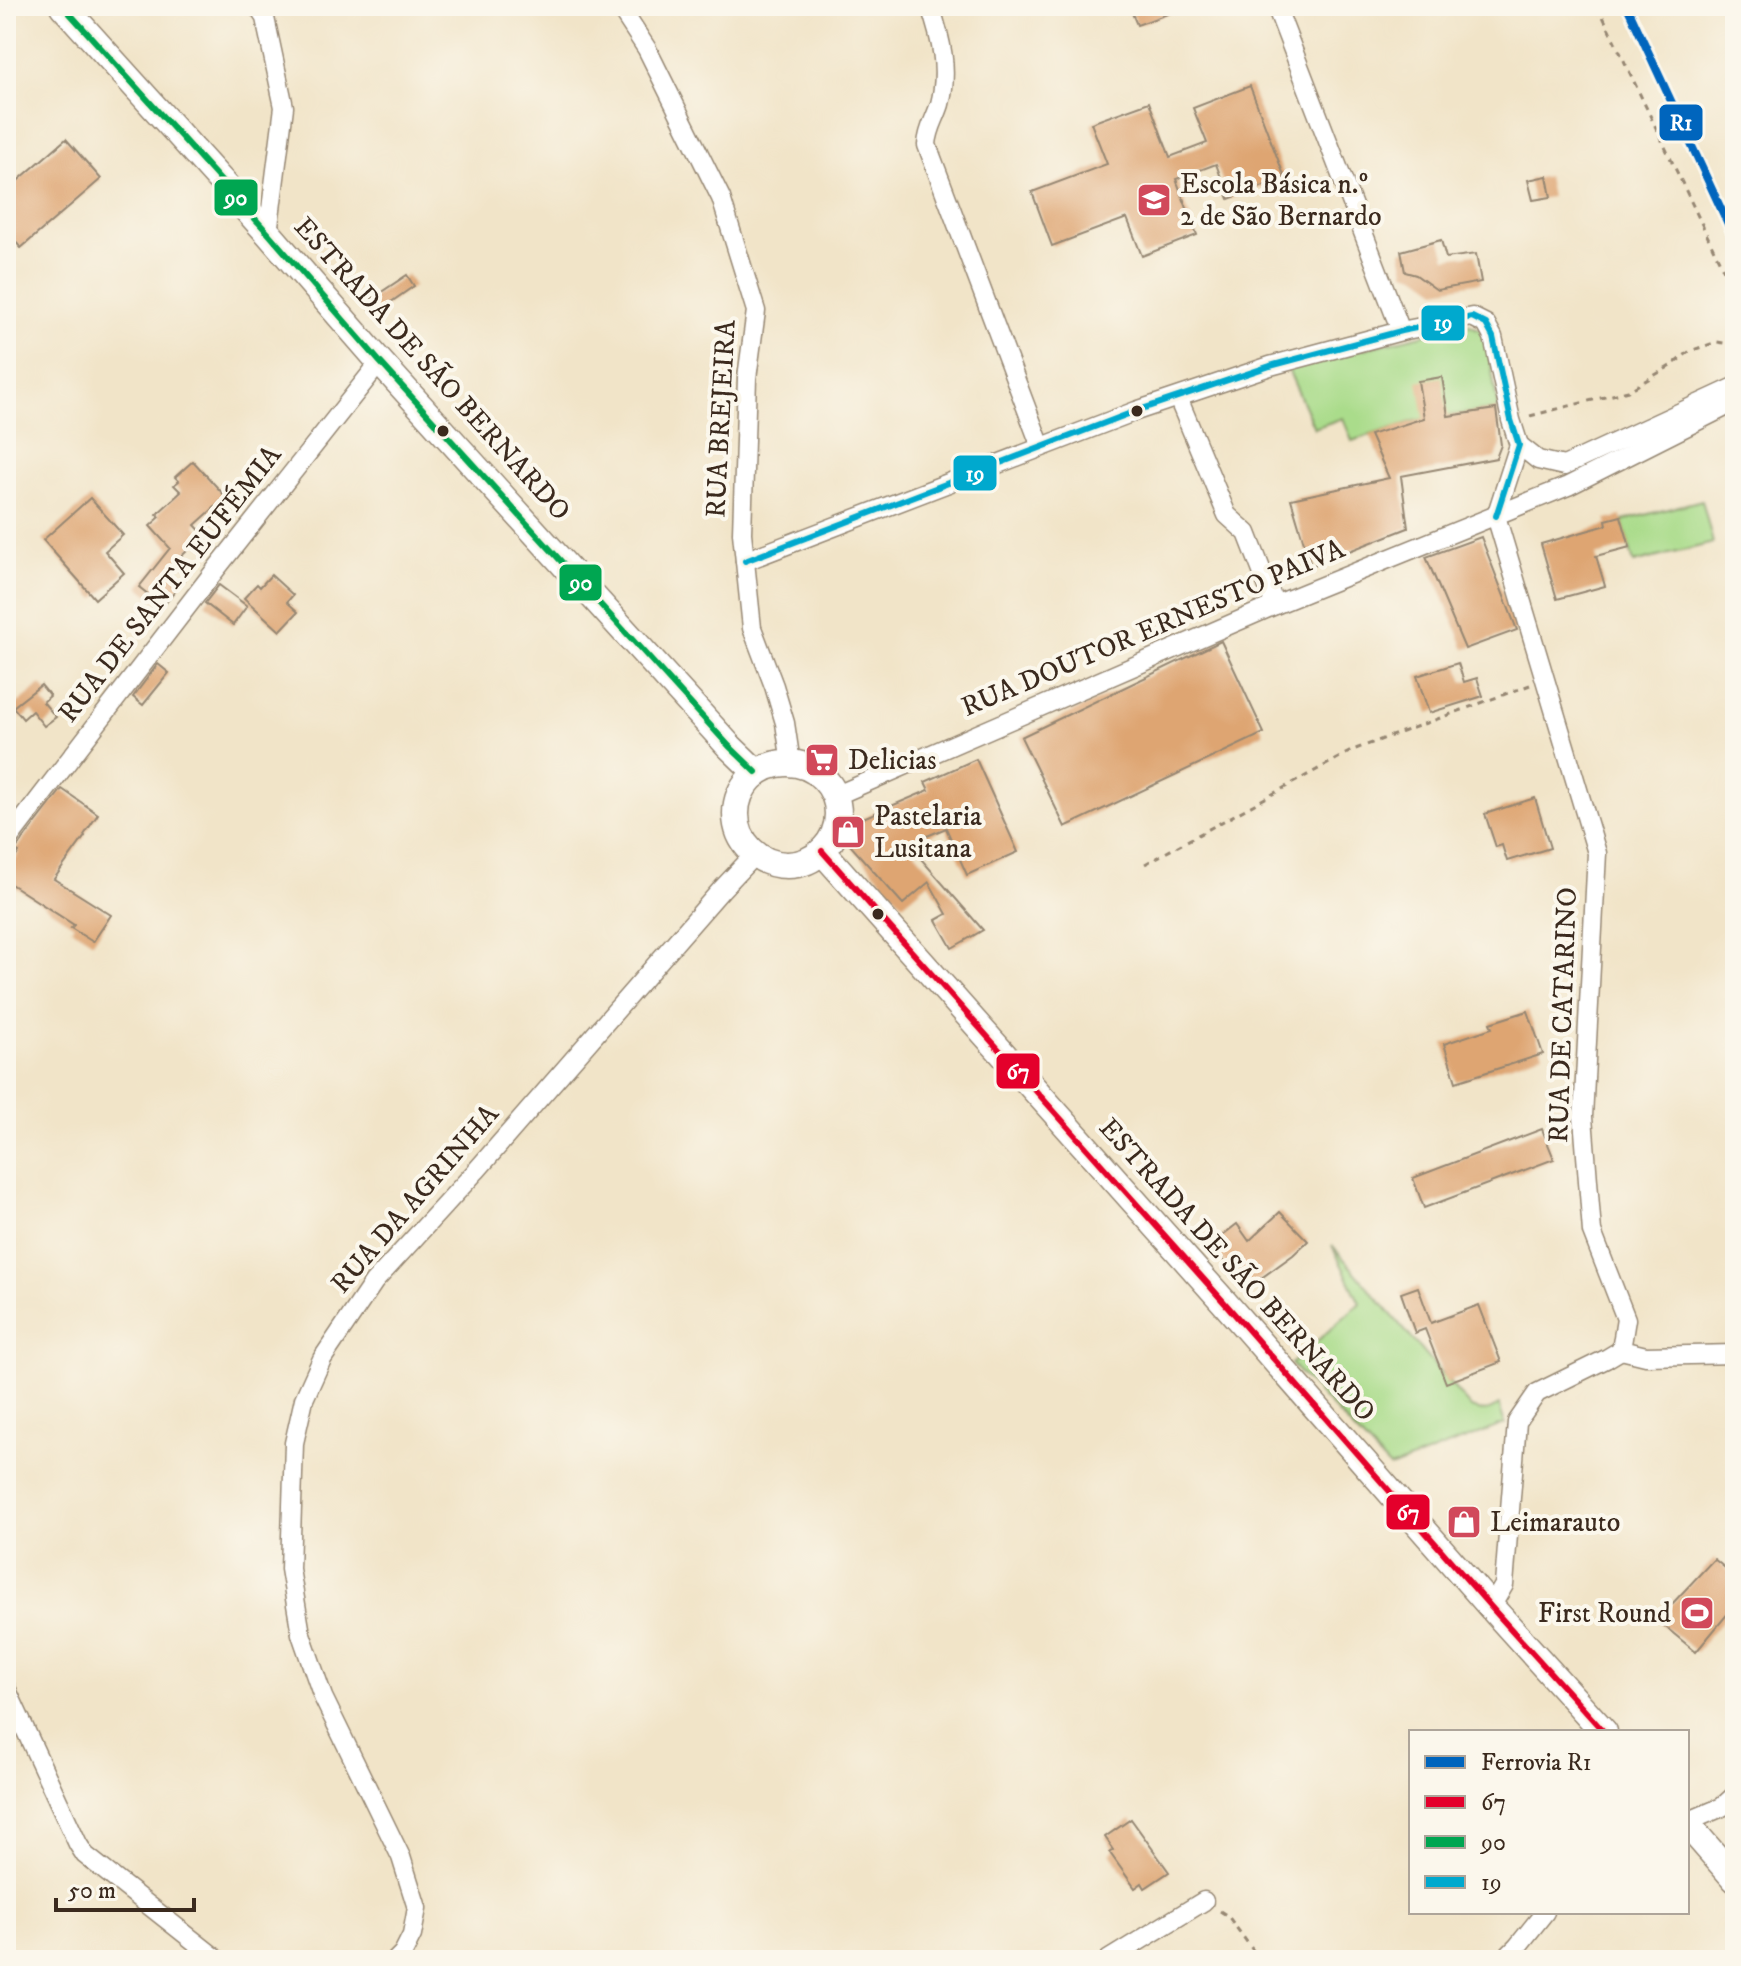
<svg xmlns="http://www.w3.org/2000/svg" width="1741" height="1966" viewBox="0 0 1741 1966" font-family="'IM FELL DW Pica',serif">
<rect width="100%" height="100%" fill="#fbf7ec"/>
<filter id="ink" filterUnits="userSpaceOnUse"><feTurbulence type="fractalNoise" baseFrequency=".0125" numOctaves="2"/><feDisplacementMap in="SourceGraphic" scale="16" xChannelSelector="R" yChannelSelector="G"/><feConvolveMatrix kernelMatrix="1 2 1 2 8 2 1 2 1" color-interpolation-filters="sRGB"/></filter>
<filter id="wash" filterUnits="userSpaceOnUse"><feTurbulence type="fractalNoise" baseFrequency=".006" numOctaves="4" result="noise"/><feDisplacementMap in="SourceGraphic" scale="32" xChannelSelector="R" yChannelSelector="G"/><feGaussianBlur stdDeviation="1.8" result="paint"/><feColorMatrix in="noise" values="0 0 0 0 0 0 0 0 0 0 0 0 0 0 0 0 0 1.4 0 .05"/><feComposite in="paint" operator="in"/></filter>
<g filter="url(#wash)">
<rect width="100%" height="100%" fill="#f1e4c8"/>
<g fill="#aadc8b" stroke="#728354" stroke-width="2">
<path d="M1468,324L1486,333L1498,409L1418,420L1352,441L1343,418L1314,428L1287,367Z"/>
<path d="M1702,500L1713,543L1634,563L1622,521Z"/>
<path d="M1332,1245L1471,1408C1482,1412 1488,1412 1499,1405L1505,1424L1390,1468L1291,1364L1360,1303Z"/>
</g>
<g id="blocks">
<g fill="#dea572">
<path d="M1129,6H1184V8L1137,25Z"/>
<path d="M1250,86L1285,178L1229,199L1216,164L1176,179L1197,235L1142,256L1127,218L1052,246L1032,192L1107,164L1091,123L1149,102L1170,157L1207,143L1193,108Z"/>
<path d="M66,139L101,179L21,248L15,241L6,248V191Z"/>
<path d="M1547,176L1551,197L1533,200L1528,180Z"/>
<path d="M1441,240L1446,258L1476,254L1481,282L1437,290L1416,275L1405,272L1401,251Z"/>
<path d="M407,275L414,286L374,314L365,303Z"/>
<path d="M1442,377L1448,416L1496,409L1501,445L1496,458L1401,476L1408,528L1311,566L1291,499L1389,478L1370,435L1424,418L1418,381Z"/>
<path d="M193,461L226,497L195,525L204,535L172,565L187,577L163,606L139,587L170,548L150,526L160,517L157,514L181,492L174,485L179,481L175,477Z"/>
<path d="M90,498L123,535L105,551L124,573L95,599L43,540Z"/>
<path d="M1621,516L1630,547L1596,556L1605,586L1557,599L1541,544L1607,525L1606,520Z"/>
<path d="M1481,537L1517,630L1465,649L1426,557Z"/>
<path d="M271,575L293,595L287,602L298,612L280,631L244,598L257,584L260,587Z"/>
<path d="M219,585L247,606L233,625L205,603Z"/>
<path d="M1221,641L1264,733L1065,827L1021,737Z"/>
<path d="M1458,663L1464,682L1477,678L1483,696L1429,713L1417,676Z"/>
<path d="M158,664L169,673L143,705L133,697Z"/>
<path d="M41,685L50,696L43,702L56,717L44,726L32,711L23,719L13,707Z"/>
<path d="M976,759L1018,852L967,875L946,828L908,844L983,930L952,948L936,920L947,914L929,882L903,904L850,845L856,821L929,790L925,782Z"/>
<path d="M62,789L98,814L84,835L85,836L54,879L111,915L93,942L71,928L74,925L6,881V872L19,852L15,850Z"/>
<path d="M1535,798L1550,848L1507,861L1502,845L1496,847L1485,814Z"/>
<path d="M1528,1011L1543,1054L1456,1082L1444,1044L1492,1028L1490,1023Z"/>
<path d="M1542,1129L1554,1159L1424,1208L1413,1178Z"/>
<path d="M1280,1212L1308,1241L1293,1255L1246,1289L1211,1244L1237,1224L1249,1241Z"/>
<path d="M1418,1287L1431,1323L1479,1305L1501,1362L1446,1383L1425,1329L1415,1333L1401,1293Z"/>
<path d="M1714,1559L1735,1576V1605L1696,1652L1657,1620Z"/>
<path d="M1131,1819L1169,1872L1145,1888L1142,1883L1135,1888L1110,1853L1114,1850L1105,1837Z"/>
</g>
</g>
</g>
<g filter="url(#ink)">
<use href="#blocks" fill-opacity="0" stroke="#968773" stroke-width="2"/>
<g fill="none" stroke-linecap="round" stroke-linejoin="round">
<g stroke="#968773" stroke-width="21">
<g id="street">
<path d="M257,6L265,18L284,107L268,233"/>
<path d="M619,6L647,49L721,198L756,311L747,378L742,533L752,628L774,686L785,723L791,763"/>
<path d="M930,6C941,39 949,69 940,104C935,120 928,128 927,145L1041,447"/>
<path d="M1276,6L1401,331"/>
<path d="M1178,398L1227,515L1247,533L1275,605"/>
<path d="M1519,445L1538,460L1564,466L1735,387"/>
<path d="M745,561L1136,411L1270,366L1401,331L1472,317L1486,324L1493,337L1511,420L1519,445L1496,516"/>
<path d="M835,796L1275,605L1568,486L1735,402"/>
<path d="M6,842L213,573L380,362"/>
<path d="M1621,1350L1646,1356L1735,1354"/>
<path d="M1491,1607L1504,1585L1517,1422L1537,1393L1606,1359L1621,1350L1626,1319L1592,1232L1583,1117L1597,853L1496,516"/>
<path d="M6,1688L78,1844L85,1855L218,1960"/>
<path d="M1687,1822L1722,1807L1735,1795"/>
<path d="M396,1960L403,1953L412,1935L417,1908L401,1857L323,1697L301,1634L290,1569L294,1443L304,1399L322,1359L374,1282L476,1171L721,890L755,854"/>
<path d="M1108,1960L1204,1901"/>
<path d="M1504,1960L1517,1947L1545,1912"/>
</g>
</g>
<g stroke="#968773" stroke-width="29">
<g id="secondary">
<path d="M63,6L268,233L380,362L729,746L756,772"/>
<circle cx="787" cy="814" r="51"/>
<path d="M822,851L1223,1301L1491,1607L1604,1732"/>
<path d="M1687,1824L1735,1879"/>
</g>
</g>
<g stroke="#968773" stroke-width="3" stroke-dasharray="6 6" stroke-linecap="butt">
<path d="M1598,6L1735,294"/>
<path d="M1530,416L1628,391L1672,365L1690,351L1717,342L1735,345"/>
<path d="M1145,864L1353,750L1530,685"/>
<path d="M1220,1911L1228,1916L1260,1960"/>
</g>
<use href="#street" stroke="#fff" stroke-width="18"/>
<use href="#secondary" stroke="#fff" stroke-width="26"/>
<g stroke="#fbf7ec" stroke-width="12">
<path id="bus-1" d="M822,851L1223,1301L1491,1607L1604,1732"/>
</g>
<g stroke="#fbf7ec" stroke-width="12">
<path id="bus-2" d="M63,6L268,233L380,362L729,746L756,772"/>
</g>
<g stroke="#fbf7ec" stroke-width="12">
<path id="bus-3" d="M745,561L1136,411L1270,366L1401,331L1472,317L1486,324L1493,337L1511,420L1519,445L1496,516"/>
</g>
<use href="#bus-1" stroke="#e4002b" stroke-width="6"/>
<use href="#bus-2" stroke="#00a651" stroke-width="6"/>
<use href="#bus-3" stroke="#00a9ce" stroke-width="6"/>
<g stroke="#fbf7ec" stroke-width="14">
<path id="rail-1" d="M1627,6L1735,239"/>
</g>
<use href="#rail-1" stroke="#0065bd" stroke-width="8"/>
</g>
</g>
<defs>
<g id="school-square" transform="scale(1.8)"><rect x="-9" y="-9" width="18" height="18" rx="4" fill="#d1495b" stroke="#fbf7ec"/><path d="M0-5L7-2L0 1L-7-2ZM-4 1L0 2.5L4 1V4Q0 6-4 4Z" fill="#fff"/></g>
<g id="supermarket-square" transform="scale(1.8)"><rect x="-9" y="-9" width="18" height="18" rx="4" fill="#d1495b" stroke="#fbf7ec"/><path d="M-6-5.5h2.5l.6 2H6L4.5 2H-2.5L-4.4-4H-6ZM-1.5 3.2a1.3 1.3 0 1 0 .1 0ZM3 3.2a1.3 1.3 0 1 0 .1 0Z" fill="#fff"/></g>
<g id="shop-square" transform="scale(1.8)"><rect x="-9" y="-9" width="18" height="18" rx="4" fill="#d1495b" stroke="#fbf7ec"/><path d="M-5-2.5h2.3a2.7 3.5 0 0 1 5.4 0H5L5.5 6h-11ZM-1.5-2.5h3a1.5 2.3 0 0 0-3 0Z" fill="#fff"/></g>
<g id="stadium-square" transform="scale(1.8)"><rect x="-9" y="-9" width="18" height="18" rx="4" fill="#d1495b" stroke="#fbf7ec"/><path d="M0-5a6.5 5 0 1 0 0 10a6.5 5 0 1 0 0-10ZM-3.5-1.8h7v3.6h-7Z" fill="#fff"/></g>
</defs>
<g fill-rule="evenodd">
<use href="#school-square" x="1154" y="200"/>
<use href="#supermarket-square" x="822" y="760"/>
<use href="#shop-square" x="848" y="832"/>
<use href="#shop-square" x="1464" y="1522"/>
<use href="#stadium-square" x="1697" y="1613"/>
</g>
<g fill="#3b2a1e" stroke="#fbf7ec" stroke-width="3">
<circle cx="1137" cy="411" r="7"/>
<circle cx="443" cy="431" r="7"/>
<circle cx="878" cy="914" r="7"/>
</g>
<g text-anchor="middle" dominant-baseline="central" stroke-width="8" stroke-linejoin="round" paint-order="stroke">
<g font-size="28" fill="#3b2a1e" stroke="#fbf7ec" text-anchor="start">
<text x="1180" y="184">Escola Básica n.º<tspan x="1180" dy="32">2 de São Bernardo</tspan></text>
<text x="848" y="760">Delicias</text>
<text x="874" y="816">Pastelaria<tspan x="874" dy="32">Lusitana</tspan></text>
<text x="1490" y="1522">Leimarauto</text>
<text x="1671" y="1613" text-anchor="end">First Round</text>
</g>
<g font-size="28" fill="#3b2a1e" stroke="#fbf7ec">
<text transform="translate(432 369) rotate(48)">ESTRADA DE SÃO BERNARDO</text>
<text transform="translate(721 419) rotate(-87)">RUA BREJEIRA</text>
<text transform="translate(170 584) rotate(-52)">RUA DE SANTA EUFÉMIA</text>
<text transform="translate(1153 628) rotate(-23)">RUA DOUTOR ERNESTO PAIVA</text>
<text transform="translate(1563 1015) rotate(-88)">RUA DE CATARINO</text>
<text transform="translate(415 1199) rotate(-49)">RUA DA AGRINHA</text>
<text transform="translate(1237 1270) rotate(48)">ESTRADA DE SÃO BERNARDO</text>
</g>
</g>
<g stroke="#fbf7ec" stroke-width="3">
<rect x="1658" y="103" width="46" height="39" rx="8" fill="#0065bd"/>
<rect x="213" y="178" width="46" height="39" rx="8" fill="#00a651"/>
<rect x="1420" y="304" width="46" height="38" rx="8" fill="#00a9ce"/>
<rect x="952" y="454" width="46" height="38" rx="8" fill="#00a9ce"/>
<rect x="558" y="563" width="45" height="39" rx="8" fill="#00a651"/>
<rect x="995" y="1052" width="46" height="38" rx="8" fill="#e4002b"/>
<rect x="1385" y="1493" width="46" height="38" rx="8" fill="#e4002b"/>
</g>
<g font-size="22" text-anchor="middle" font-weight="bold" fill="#fff">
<text x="1681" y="130">R1</text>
<text x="236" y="205">90</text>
<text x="1443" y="330">19</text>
<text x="975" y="481">19</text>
<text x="581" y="590">90</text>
<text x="1018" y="1079">67</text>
<text x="1408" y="1520">67</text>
</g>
<rect width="1741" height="1966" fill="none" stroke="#fbf7ec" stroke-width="32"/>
<rect x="1409" y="1730" width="280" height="184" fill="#fbf7ec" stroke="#aea59a" stroke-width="2"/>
<rect x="1425" y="1756" width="40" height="12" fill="#0065bd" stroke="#aea59a" stroke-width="2"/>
<text x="1481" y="1770" font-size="24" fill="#3b2a1e">Ferrovia R1</text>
<rect x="1425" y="1796" width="40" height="12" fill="#e4002b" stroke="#aea59a" stroke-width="2"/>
<text x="1481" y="1810" font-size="24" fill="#3b2a1e">67</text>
<rect x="1425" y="1836" width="40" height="12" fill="#00a651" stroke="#aea59a" stroke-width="2"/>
<text x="1481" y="1850" font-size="24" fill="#3b2a1e">90</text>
<rect x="1425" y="1876" width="40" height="12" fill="#00a9ce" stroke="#aea59a" stroke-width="2"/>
<text x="1481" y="1890" font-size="24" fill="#3b2a1e">19</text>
<path d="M56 1898v12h138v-12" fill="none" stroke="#3b2a1e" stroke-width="4"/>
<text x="68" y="1898" font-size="24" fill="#3b2a1e" stroke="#fbf7ec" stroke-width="6" paint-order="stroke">50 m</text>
</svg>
